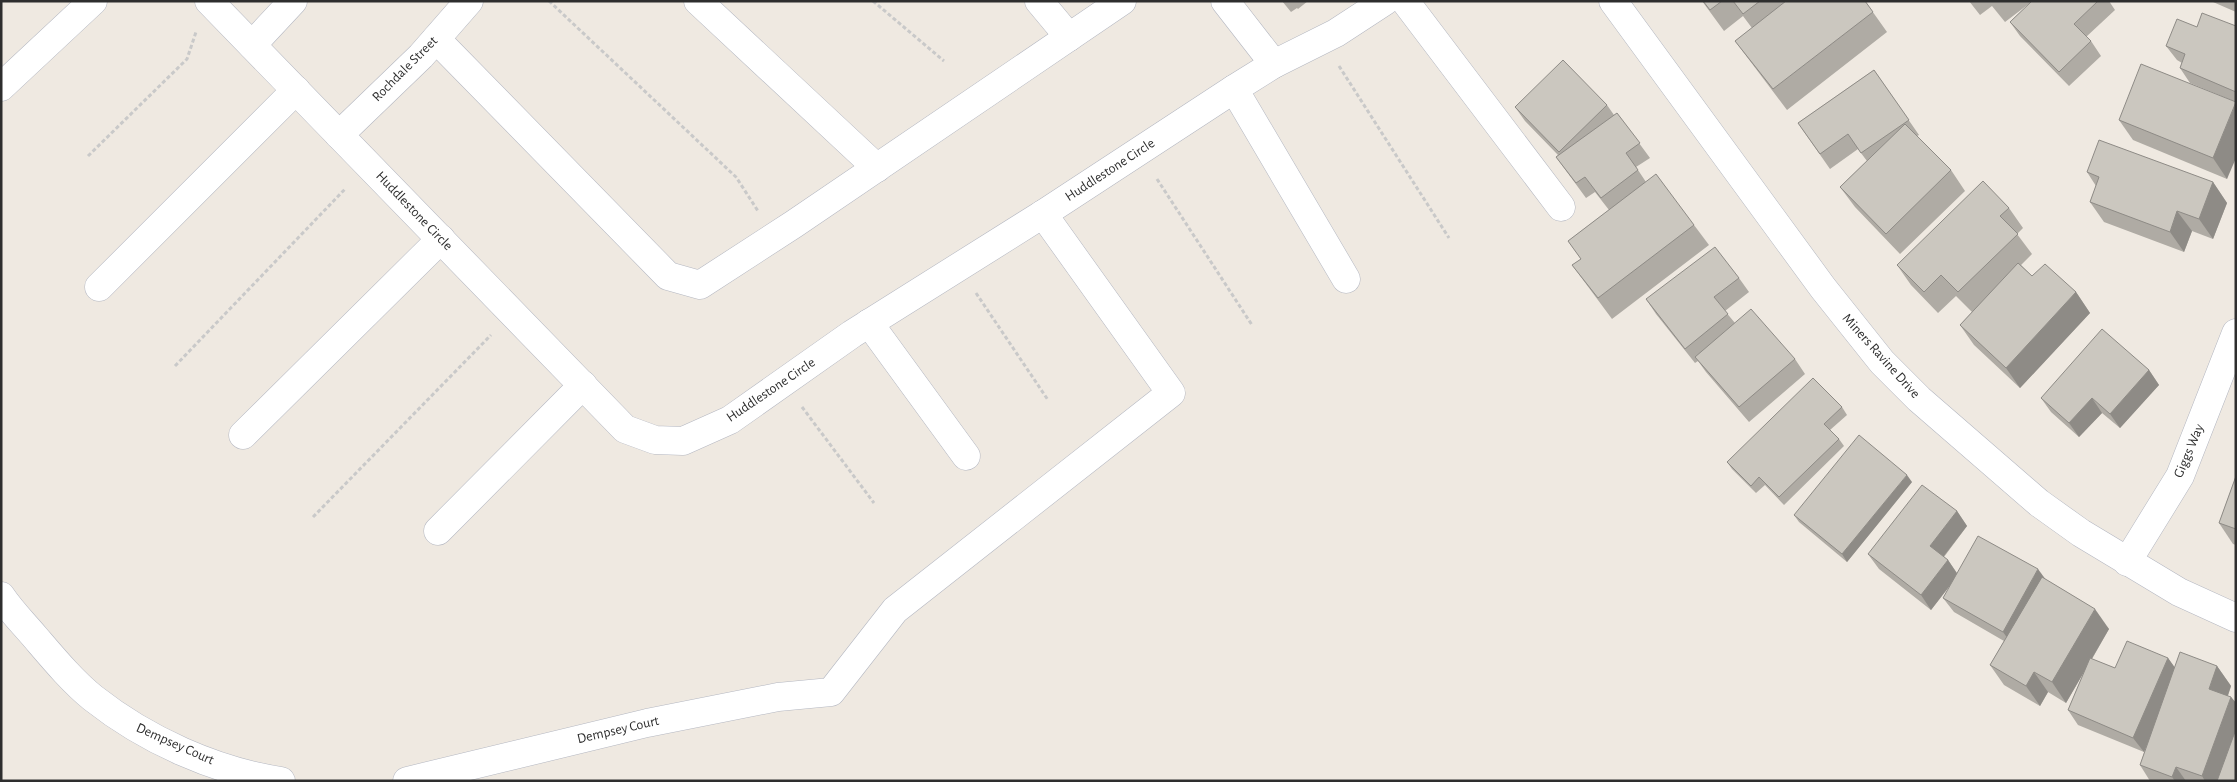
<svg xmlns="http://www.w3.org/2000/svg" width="2237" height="782" viewBox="0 0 2237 782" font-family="'Alegreya Sans',sans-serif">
<rect width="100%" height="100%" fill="#efe9e1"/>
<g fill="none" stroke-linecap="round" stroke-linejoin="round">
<g stroke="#b4b7c1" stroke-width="29">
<g id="minor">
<path d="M209,1L625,429L655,440L683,441L730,420L852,334L1043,214L1234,89L1274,64L1336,33L1385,1"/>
<path d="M698,1L877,168"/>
<path d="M1039,1L1069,37"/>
<path d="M1225,1L1274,64"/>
<path d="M1405,1L1561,207"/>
<path d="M1613,1L1823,288L1882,362L1919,399L2039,503L2081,533L2179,592L2236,618"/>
<path d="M436,39L668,276L700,285L794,224L1122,1"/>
<path d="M252,45L293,1"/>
<path d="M1,87L93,1"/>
<path d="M1234,89L1346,279"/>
<path d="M339,135L421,56L469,1"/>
<path d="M99,287L296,90"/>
<path d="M869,323L966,456"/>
<path d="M243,435L441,239"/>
<path d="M438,531L583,385"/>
<path d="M2127,562L2180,476L2236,333"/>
<path d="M1,596C11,611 24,624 35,637C53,658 72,681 93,698C146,740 215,771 281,781"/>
<path d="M407,781L647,723L778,697L831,692L895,610L1171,393L1043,214"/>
</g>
</g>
<g stroke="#c9c9c9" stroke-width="3" stroke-dasharray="4 2.5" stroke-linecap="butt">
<path d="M549,1L736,177L758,211"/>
<path d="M873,1L944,61"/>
<path d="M1339,66L1449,238"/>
<path d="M88,156L187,59L196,32"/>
<path d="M1157,179L1252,325"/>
<path d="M976,293L1048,400"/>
<path d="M175,366L346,188"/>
<path d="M802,407L874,503"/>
<path d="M313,517L491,335"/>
</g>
<use href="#minor" stroke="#fff" stroke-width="28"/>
</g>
<g fill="#afaba4">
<path d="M1282,1H1308L1298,9L1297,8L1291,12Z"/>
<path d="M1702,1H1865L1887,32L1787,110L1750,61L1735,41L1752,28L1743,16L1724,31Z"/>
<path d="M1969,1H2109L2115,10L2086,37L2091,41L2101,56L2069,86L2020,36L2010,22L2030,3L2005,22L1992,6L1980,15Z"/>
<path d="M2212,1H2236V12L2213,2Z"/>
<path d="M2236,26V102L2190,83L2180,68L2182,63L2177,60L2166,46L2197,27Z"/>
<path d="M1874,70L1919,135L1917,136L1951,170L1965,191L1900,254L1855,207L1840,187L1867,161L1858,149L1830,169L1798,123Z"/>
<path d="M2236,102L2227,179L2133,140L2119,120Z"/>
<path d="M1607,105L1614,115L1617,113L1650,158L1636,167L1646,182L1694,225L1709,245L1612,319L1572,265L1581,259L1568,241L1609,210L1595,192L1586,198L1556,157L1558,155L1525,121L1515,107Z"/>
<path d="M2087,172L2213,182L2227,203L2213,239L2192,231L2184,252L2104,222L2090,202L2096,186Z"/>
<path d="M2009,208L2023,228L2017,234L2032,254L2021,265L2032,276L2076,292L2090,313L2020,388L1974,345L1960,325L1972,312L1956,296L1938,313L1911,285L1897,265Z"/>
<path d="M1739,278L1749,292L1725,311L1735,323L1795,359L1805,374L1749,422L1706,372L1698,361L1695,363L1656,314L1646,299Z"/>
<path d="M2149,370L2159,385L2120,428L2102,413L2079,437L2051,412L2041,398Z"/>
<path d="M1842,407L1847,415L1830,430L1839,439L1844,446L1784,505L1765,485L1756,493L1732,469L1727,462Z"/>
<path d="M2236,476V545L2233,544L2219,523Z"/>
<path d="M1912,482L1847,562L1799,522L1794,515Z"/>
<path d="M1957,511L1967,526L1944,557L1948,560L1957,573L2046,580L2109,629L2092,659L2115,668L2168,658L2175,668L2217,666L2231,686L2228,696L2231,697L2236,703V781H2150L2140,765L2147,744L2144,752L2078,725L2068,710L2085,670L2066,703L2048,692L2040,706L2004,685L1990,665L2004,641L1954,612L1943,598L1952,583L1931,610L1879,569L1868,554Z"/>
</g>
<g fill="#8e8b86">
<path d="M2236,103V158L2227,179L2213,158Z"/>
<path d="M2213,182L2227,203L2213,239L2199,219Z"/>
<path d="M2177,211L2192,231L2184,252L2170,232Z"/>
<path d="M2076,292L2090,313L2020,388L2006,368Z"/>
<path d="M2149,370L2159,385L2120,428L2110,414Z"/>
<path d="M2092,398L2102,413L2079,437L2069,423Z"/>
<path d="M1907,475L1912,482L1847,562L1842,554Z"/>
<path d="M1957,511L1967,526L1940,561L1930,546Z"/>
<path d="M1948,560L1958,575L1931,610L1921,595Z"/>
<path d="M2038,569L2049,584L2013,646L2003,632Z"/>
<path d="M2095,609L2109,629L2066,703L2052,682Z"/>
<path d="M2168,658L2178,672L2144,752L2133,738Z"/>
<path d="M2217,666L2231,686L2223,709L2209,689Z"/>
<path d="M2034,672L2048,692L2040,706L2026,686Z"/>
<path d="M2231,697L2236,703V744L2222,781H2205L2202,776Z"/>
<path d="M2176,767L2186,781H2175L2172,777Z"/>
</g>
<g fill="#cbc7bf" stroke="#8e8b86">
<path d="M1703,1H1722L1710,10Z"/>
<path d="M1733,1H1760L1743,14Z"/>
<path d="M1786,1H1865L1873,12L1773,89L1735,41Z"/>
<path d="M2032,1H2098L2074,24L2091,41L2059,72L2010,22Z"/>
<path d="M2202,13L2236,26V92L2180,68L2185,54L2166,46L2177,19L2197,27Z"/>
<path d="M1563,60L1607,105L1559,152L1515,107Z"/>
<path d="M2141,64L2236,102L2213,158L2119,120Z"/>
<path d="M1874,70L1909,120L1861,153L1848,134L1820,154L1798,123Z"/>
<path d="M1617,113L1640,143L1626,153L1638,170L1601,198L1585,177L1576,183L1556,157Z"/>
<path d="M1905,124L1951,170L1886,234L1840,187Z"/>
<path d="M2099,140L2213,182L2199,219L2177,211L2170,232L2090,202L2099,177L2087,172Z"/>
<path d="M1656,174L1694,225L1598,298L1572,265L1581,259L1568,241Z"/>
<path d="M1983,181L2009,208L2000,216L2018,234L1958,292L1941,275L1924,292L1897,265Z"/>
<path d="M1715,247L1739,278L1714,297L1728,314L1685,349L1646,299Z"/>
<path d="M2018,263L2032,276L2045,264L2076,292L2006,368L1960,325Z"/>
<path d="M1751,309L1795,359L1739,407L1695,357Z"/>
<path d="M2102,329L2149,370L2110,414L2092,398L2069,423L2041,398Z"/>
<path d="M1813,378L1842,407L1824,424L1839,439L1779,497L1759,477L1751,486L1727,462Z"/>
<path d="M1859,435L1907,475L1842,554L1794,515Z"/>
<path d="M2236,476V529L2219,523Z"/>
<path d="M1922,485L1957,511L1930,546L1948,560L1921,595L1868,554Z"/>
<path d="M1978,536L2038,569L2003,632L1943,598Z"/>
<path d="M2042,577L2095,609L2052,682L2034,672L2026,686L1990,665Z"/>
<path d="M2127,641L2168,658L2133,738L2068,710L2090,658L2115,668Z"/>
<path d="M2180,652L2217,666L2209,689L2231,697L2202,776L2176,767L2172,777L2140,765Z"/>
<path d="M2236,729V781H2217Z"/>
</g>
<g text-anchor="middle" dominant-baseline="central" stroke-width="4.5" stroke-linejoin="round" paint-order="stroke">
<g font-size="14" fill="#2e2e2e" stroke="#fff">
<text transform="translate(405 69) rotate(-45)">Rochdale Street</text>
<text transform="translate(1110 170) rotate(-33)">Huddlestone Circle</text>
<text transform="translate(414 211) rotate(46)">Huddlestone Circle</text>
<text transform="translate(1881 356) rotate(48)">Miners Ravine Drive</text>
<text transform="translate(771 390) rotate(-34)">Huddlestone Circle</text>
<text transform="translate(2189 451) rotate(-67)">Giggs Way</text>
<text transform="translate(618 730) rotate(-13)">Dempsey Court</text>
<text transform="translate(175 744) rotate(24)">Dempsey Court</text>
</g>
</g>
<rect width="2237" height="782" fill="none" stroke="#2e2e2e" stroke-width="5"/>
</svg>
